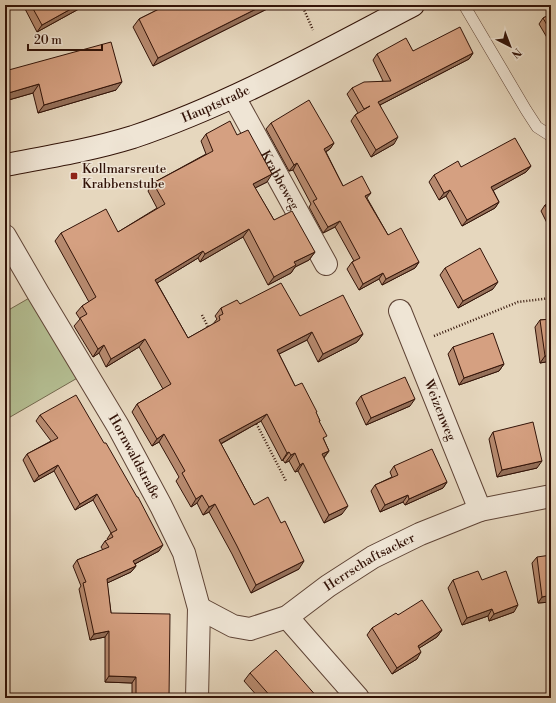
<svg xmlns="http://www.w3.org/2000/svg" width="556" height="703" viewBox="0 0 556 703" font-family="'Libre Bodoni',serif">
<rect width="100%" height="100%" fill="#e6d7be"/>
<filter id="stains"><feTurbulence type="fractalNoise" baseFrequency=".005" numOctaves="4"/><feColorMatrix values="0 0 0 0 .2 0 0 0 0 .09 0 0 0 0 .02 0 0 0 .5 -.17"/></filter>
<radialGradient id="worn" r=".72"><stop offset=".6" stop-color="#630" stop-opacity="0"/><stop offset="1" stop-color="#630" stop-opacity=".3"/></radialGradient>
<path fill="#b4be92" stroke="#73684d" d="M38,293L86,373L5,420V312Z"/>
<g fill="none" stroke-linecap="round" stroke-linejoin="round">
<g stroke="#5f4436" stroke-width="12">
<path id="lane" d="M464,5L526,110L537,127L551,136"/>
</g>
<g stroke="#5f4436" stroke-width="24">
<g id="street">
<path id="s1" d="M234,97L326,264"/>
<path id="s2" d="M5,236L38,293L118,426L161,506L184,553L199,608L197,698"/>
<path id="s3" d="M400,311L480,510"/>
<path id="s4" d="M199,608L233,626L250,629L287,617L328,586L373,557L420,534L480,510L551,496"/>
<path d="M287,617L358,698"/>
</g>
</g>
<g stroke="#321308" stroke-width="24">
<g id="secondary">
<path id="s5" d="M5,165C48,157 91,150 133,137C231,104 321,53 413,5"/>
</g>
</g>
<g stroke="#321308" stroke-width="2.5" stroke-dasharray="1 2" stroke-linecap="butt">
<path d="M302,5L313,30"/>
<path d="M202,315L209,329"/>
<path d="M434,336L518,302L551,298"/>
<path d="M255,421L286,481"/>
</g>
<use href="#lane" stroke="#efe5d5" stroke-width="11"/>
<use href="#street" stroke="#efe5d5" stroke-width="22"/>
<use href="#secondary" stroke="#efe5d5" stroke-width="22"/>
</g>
<g fill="#b78a6f" stroke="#321308">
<path d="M23,5H86L37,32Z"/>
<path d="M167,5H275L153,66L133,27L139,19Z"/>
<path d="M551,14V40L549,41L539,24L543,18Z"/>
<path d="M413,51L473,53L469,59L380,105L394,144L371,157L351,121L355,115L358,113L347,94L352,88L383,81L373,60L377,54Z"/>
<path d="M5,71L116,90L38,113L33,93L5,101Z"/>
<path d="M271,123L334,143L330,149L326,152L343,186L367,198L388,235L419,262L415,268L382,285L379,279L359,290L347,269L352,262L354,261L335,227L323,233L309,207L311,204L293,170L289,171L266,129Z"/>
<path d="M206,134L237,135L267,182L255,188L274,220L315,252L309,260L295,267L291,273L268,285L243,237L200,262L198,258L157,283L188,338L213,324L217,319L215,316L221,308L240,304L300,316L363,334L357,342L318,362L307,340L279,354L295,386L316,413L320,421L319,422L324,440L329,451L324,458L342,514L324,523L298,471L295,472L289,461L285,463L283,460L282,461L261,421L221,444L254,505L299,569L251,593L232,554L209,512L203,515L197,503L191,507L176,481L179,477L159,442L152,446L132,412L137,404L163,389L139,347L106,367L99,353L93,357L74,326L80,319L76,313L82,306L89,302L55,241L61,233L118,232L157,208L148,191L153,183L206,154L201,141Z"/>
<path d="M531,166L526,172L493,190L499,202L495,208L462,226L446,196L439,200L429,182L434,175L461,167Z"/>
<path d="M551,202V231L541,211L545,205Z"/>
<path d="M445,268L493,289L458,308L440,275Z"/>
<path d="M551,319V361L540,363L535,327L540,320Z"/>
<path d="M453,347L504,364L499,371L459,385L448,354Z"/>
<path d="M361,396L410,406L366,425L356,403Z"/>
<path d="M40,415L159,551L135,564L136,566L131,572L107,583L111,613L169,698H132V683L105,682V637L90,640L79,589L81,586L73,566L77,560L103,550L101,547L105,541L108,540L107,539L111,533L93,500L75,510L54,471L34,482L23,460L27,454L51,441L36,421Z"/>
<path d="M493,432L537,468L497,477L489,439Z"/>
<path d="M394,466L447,482L443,488L405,505L403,502L380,512L371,491L375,485L392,477L390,472Z"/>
<path d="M537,557L551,602L538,603L532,563Z"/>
<path d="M453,580H482L514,612L489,621L488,616L462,625L448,588Z"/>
<path d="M398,615L442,630L437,637L419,648L417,659L392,674L367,635L372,628Z"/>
<path d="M250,673L318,698H259L244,681Z"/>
</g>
<g fill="#95705a" stroke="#321308">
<path d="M78,5H86L37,32L42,25Z"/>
<path d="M264,5H275L153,66L158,58Z"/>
<path d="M473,53L469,59L374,108L378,102Z"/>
<path d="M122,82L116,90L38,113L44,105Z"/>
<path d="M39,84L33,93L5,101V94Z"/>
<path d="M398,137L394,144L371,157L376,150Z"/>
<path d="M334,143L330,149L320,155L324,149Z"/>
<path d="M297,163L293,170L289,171L294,165Z"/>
<path d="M531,166L526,172L487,194L491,187Z"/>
<path d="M272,174L267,182L247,192L253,184Z"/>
<path d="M450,190L446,196L439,200L444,193Z"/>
<path d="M371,193L366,199L365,196Z"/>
<path d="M499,202L495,208L462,226L467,220Z"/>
<path d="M340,221L335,227L323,233L328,227Z"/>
<path d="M249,229L243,237L200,262L205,254Z"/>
<path d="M203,251L198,258L149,288L155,280Z"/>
<path d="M315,252L309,260L295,267L291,273L268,285L274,277L294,262Z"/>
<path d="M419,262L415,268L382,285L386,279Z"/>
<path d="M383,273L379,279L359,290L363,284Z"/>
<path d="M498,282L493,289L458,308L463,301Z"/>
<path d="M312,332L307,340L271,358L277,350Z"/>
<path d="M363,334L357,342L318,362L323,354Z"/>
<path d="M145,339L139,347L106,367L111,359Z"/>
<path d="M104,345L99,353L93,357L98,349Z"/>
<path d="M551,355V361L540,363L545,356Z"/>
<path d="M504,364L499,371L459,385L464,378Z"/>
<path d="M415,399L410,406L366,425L371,418Z"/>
<path d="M267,414L261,421L213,448L219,440Z"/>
<path d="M164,434L159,442L152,446L157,439Z"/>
<path d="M329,451L323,458L322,454Z"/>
<path d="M289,452L283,460L282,461L287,453Z"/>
<path d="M295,453L289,461L285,463L291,455Z"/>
<path d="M542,461L537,468L497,477L502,470Z"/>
<path d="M303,463L298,471L295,472L300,465Z"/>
<path d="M58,465L54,471L34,482L39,476Z"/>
<path d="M447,482L443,488L405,505L409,499Z"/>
<path d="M97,494L93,500L75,510L80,504Z"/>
<path d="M202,495L197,503L191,507L196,499Z"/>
<path d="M408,495L403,502L380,512L385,505Z"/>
<path d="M215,504L209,512L203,515L209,507Z"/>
<path d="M348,506L342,514L324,523L329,515Z"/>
<path d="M163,545L159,551L129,567L133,561Z"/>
<path d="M304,561L299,569L251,593L256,585Z"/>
<path d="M136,566L131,572L103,585L107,579Z"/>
<path d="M551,595V602L538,603L542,597Z"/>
<path d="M518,605L514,612L489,621L494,614Z"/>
<path d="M492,609L488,616L462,625L467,618Z"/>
<path d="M442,630L437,637L413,652L418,646Z"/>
<path d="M109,631L105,637L90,640L94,634Z"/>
<path d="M421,652L417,659L392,674L397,668Z"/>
<path d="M109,676L136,677L132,683L105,682Z"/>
<path d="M136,694H146L143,698H133Z"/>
</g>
<g fill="#d5a081" stroke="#321308">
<path d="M31,5H78L42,25Z"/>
<path d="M167,5H264L158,58L139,19Z"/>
<path d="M551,14V32L543,18Z"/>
<path d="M460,27L473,53L378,102L398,137L376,150L355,115L370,106L364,109L352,88L364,82L391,81L377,54L406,38L413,51Z"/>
<path d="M111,42L122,82L44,105L39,84L5,94V71Z"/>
<path d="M309,100L334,143L324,149L343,186L362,176L371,193L365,196L388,235L401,228L419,262L386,279L383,273L363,284L352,262L360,258L340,221L328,227L313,201L317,199L297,163L294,165L271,123Z"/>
<path d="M230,121L237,135L248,130L272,174L253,184L274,220L292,211L315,252L294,262L296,265L274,277L249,229L205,254L203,251L155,280L188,338L220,320L219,316L223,314L221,308L237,300L240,304L281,283L300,316L343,295L363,334L323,354L312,332L277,350L295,386L302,383L317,412H316L320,421H319L327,436L323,438L329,451L322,454L348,506L329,515L303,463L300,465L295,453L291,455L289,452L287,453L267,414L219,440L254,505L268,497L281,523L285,521L304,561L256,585L237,546L215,504L209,507L202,495L196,499L182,473L185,471L164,434L157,439L137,404L171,384L145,339L111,359L104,345L98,349L80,318L87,314L82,306L96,297L61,233L106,209L118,232L165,204L153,183L213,151L206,134Z"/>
<path d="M515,138L531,166L491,187L499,202L467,220L450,190L444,193L434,175L458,161L461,167Z"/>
<path d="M551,202V216L545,205Z"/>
<path d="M480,248L498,282L463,301L445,268Z"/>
<path d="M551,319V355L545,356L540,320Z"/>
<path d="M493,333L504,364L464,378L453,347Z"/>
<path d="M405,377L415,399L371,418L361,396Z"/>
<path d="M76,395L104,443H106L137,497H138L163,545L133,561L136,566L107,579L111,613L170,614L169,698H146V694H136V677L109,676V631L94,634L83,583L86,582L77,560L109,547L105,541L113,537L111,533L117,530L97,494L80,504L58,465L39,476L27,454L58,438L40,415Z"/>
<path d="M533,422L542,461L502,470L493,432Z"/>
<path d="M432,449L447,482L409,499L408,495L385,505L375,485L398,475L394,466Z"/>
<path d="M551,555V595L542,597L537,557Z"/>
<path d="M478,571L482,580L506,571L518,605L494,614L492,609L467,618L453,580Z"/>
<path d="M422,600L442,630L418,646L421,652L397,668L372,628L396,613L398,615Z"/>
<path d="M276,650L318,698H272L250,673Z"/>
</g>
<rect fill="#8f2418" stroke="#efe5d5" stroke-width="1.5" x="70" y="172" width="8" height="8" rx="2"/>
<g text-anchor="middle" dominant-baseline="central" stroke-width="3" stroke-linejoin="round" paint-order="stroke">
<g font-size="13" fill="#321308" stroke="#efe5d5">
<text stroke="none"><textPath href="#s5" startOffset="220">Hauptstraße</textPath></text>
<text stroke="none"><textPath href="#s1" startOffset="95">Krabbeweg</textPath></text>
<text stroke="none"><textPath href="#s3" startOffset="107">Weizenweg</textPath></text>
<text stroke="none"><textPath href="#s2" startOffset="256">Hornwaldstraße</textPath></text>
<text stroke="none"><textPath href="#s4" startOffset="194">Herrschaftsacker</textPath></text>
</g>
<g font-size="13" fill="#321308" stroke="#efe5d5" text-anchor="start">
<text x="82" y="169">Kollmarsreute<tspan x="82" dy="15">Krabbenstube</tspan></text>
</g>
</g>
<rect width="556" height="703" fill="none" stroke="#e6d7be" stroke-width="20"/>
<rect x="6" y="6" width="544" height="691" fill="none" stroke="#321308" stroke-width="2"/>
<rect x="10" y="10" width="536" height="683" fill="none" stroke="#321308"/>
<g transform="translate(510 46) rotate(138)" stroke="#efe5d5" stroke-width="3" paint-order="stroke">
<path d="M0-3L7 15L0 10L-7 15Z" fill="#321308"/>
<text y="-6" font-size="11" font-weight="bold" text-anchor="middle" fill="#321308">N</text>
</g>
<path d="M28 44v6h74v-6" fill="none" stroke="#321308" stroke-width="2"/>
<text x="34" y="44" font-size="12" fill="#321308" stroke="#efe5d5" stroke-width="3" paint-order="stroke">20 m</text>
<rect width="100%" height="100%" filter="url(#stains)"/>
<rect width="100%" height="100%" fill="url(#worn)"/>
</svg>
